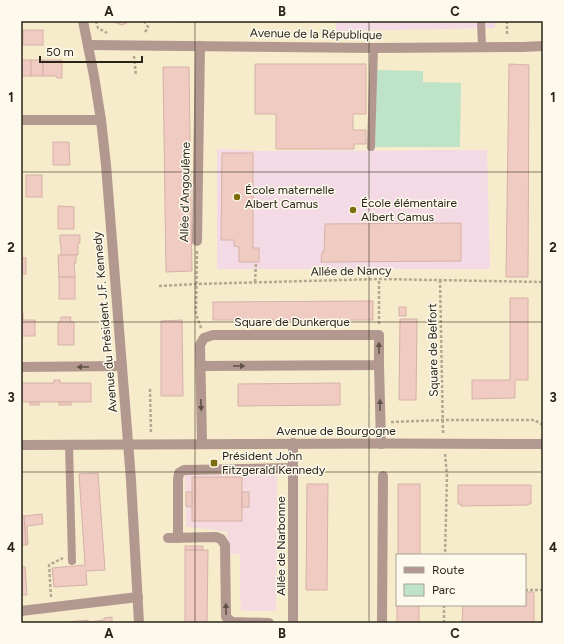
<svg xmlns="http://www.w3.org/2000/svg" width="564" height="644" viewBox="0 0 564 644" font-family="Figtree,sans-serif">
<rect width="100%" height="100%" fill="#f6ebcb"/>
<path fill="#f5dadf" d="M185,475H277L276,611H241L240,597V554H229L227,532L207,529L186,527Z"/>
<g fill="#f3dae4">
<path d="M336,21H495V28L336,31Z"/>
<path d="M217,149L260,151L487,150L490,269H217Z"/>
</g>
<path fill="#bee3c6" d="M377,70L423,71V82L461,83L460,147H375Z"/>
<g fill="#f0cbc1" stroke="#d5b1a8">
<path d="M111,21H128V22L122,25Z"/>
<rect x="173" y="21" width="132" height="1"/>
<rect x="23" y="30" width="20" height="15"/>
<rect x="21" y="60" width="10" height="16"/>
<rect x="31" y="60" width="12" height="16"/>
<path d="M43,60H62V78H57L56,76H43Z"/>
<path d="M255,64H366V114H353V130H366V144H354V149H276V114H255Z"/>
<path d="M509,64L529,65L528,277H506Z"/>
<path d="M163,67H189L192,271L166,272Z"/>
<path d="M53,142H69L70,165H53Z"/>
<path d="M222,153H253V248H259V262H239V247L234,246V240H221Z"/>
<rect x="26" y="175" width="16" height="22"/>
<path d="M58,206L74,207V229H58Z"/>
<path d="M461,223V261L321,262L322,252H324L325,224Z"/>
<path d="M60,235H80V243H78V255H61V244H60Z"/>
<path d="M58,255H76V263H74L75,277H59Z"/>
<rect x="21" y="258" width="5" height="16"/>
<rect x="59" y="277" width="16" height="22"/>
<path d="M510,298H528V380H515V398L472,399V380H510Z"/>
<path d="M373,301V320H213V302Z"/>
<rect x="399" y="307" width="7" height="9"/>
<path d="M21,313H23V320H35V336H21Z"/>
<path d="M61,317H71L70,322H74V345H58V322H61Z"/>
<path d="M400,319H417L416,400H399Z"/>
<path d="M182,320L183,396H161V321Z"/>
<path d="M54,380H60V383H91V402H21V383H54Z"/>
<path d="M340,383V405L238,406V384Z"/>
<rect x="30" y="402" width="9" height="3"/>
<rect x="59" y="402" width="12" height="3"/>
<path d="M98,473L105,570L86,571L87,585L54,587L52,568L85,565L79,474Z"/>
<rect x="192" y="477" width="50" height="44"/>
<path d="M307,484H328L327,590H306Z"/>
<rect x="398" y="484" width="22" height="71"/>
<path d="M458,485H531V504H528V505L461,506V504H458Z"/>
<path d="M186,492H192V507L186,506Z"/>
<rect x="242" y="492" width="7" height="15"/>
<path d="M42,514L43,524L27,526L28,544L26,545L24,516Z"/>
<path d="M21,516H24L26,545H21Z"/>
<rect x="185" y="546" width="18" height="4"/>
<path d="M185,550H208L207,623H185Z"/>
<path d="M21,567H25L27,595H21Z"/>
<path d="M525,592H534V623H462L463,605H525Z"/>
<rect x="397" y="605" width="22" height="18"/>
<path d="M112,617V623H58L88,620V622L104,620V618Z"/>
</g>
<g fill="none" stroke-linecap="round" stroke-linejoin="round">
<g stroke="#b2a990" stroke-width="2.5" stroke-dasharray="3 2" stroke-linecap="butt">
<path d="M96,21L98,28L107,33"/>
<path d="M144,21L148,27L144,34"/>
<path d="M507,21V36"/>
<path d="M134,56L136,76"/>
<path d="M197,251L196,314L201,328"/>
<path d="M440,280L443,433"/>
<path d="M255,282L256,262"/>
<path d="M159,286L197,284L379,279L543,282"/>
<path d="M379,324V279"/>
<path d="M150,389L151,434"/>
<path d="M391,422L443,420H534L543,425"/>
<path d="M445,454L447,476L445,555"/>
<path d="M525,590H543"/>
<path d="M51,597L49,565L63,558"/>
<path d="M444,623V605"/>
</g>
<g stroke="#b3988f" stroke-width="8">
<path d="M481,21L482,47"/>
<path d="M371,147L374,48"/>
<path d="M69,445L72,561"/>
</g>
<g stroke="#b3988f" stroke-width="10">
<path d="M168,538L216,537L221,539L225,545L226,617L232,622L269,623"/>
<path d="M178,538V479L179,473L184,470L293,468"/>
<path d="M293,623V443"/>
</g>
<g stroke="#b3988f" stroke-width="10">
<path d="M88,45L374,48L523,47L543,46"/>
<path d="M21,120H101"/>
<path d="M197,241L200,46"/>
<path d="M379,365L381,444"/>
<path d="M200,366L379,365V335H213L204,338L200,345L202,443"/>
<path d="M21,367L122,366"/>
<path d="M21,445C195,444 369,443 543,444"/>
<path d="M21,611L138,597"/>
<path d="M382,623L383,476"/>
</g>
<path stroke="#b3988f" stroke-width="10" d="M83,21L94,76L101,120L106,165L131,480L139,623"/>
</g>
<defs><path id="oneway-solid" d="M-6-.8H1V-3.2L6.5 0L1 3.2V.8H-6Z"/></defs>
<g fill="#605248">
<use href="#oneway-solid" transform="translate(379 348) rotate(-91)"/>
<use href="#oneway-solid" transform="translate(239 366)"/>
<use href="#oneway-solid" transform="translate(83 367) rotate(180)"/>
<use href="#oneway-solid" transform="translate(201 405) rotate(88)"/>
<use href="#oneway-solid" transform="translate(380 405) rotate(-91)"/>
<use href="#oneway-solid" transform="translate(226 609) rotate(-91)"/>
</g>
<path fill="none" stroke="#282418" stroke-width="1" stroke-opacity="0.55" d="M195,21V623M369,21V623M21,172H543M21,322H543M21,472H543"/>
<g fill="#7c6e0c" stroke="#fdf9ec" stroke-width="1.5">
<circle cx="237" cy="197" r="4"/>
<circle cx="353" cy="210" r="4"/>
<rect x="210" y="459" width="8" height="8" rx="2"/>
</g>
<g text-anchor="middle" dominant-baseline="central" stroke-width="3" stroke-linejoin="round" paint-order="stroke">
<g font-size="12" fill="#282418" stroke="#fdf9ec">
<text transform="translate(316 34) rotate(1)">Avenue de la République</text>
<text transform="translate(185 192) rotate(-89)">Allée d'Angoulême</text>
<text transform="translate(351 271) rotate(-1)">Allée de Nancy</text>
<text transform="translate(105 322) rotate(-95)">Avenue du Président J.F. Kennedy</text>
<text x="292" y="322">Square de Dunkerque</text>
<text transform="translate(433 350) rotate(-91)">Square de Belfort</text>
<text x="336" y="431">Avenue de Bourgogne</text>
<text transform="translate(281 546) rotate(-90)">Allée de Narbonne</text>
</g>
<g font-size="12" fill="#282418" stroke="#fdf9ec" text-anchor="start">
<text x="245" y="190">École maternelle<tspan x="245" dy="14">Albert Camus</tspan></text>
<text x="361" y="203">École élémentaire<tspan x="361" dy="14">Albert Camus</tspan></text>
<text x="222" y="456">Président John<tspan x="222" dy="14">Fitzgerald Kennedy</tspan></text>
</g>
</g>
<rect width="564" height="644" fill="none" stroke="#fdf9ec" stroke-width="44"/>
<rect x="396" y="554" width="130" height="52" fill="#fdf9ec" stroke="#a8a497"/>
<rect x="404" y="567" width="20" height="6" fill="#b3988f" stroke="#a8a497"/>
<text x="432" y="574" font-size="12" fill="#282418">Route</text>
<rect x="404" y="584" width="20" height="12" fill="#bee3c6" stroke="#a8a497"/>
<text x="432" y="594" font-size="12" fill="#282418">Parc</text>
<path d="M40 56v6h102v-6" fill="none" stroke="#282418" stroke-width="2"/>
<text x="46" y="56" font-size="12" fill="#282418" stroke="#fdf9ec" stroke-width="3" paint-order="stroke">50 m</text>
<rect x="22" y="22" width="520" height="600" fill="none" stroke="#282418" stroke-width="1.5"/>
<g font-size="13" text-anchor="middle" font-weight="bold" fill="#282418">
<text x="109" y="16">A</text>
<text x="282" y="16">B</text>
<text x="455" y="16">C</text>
<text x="11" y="102">1</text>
<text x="553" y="102">1</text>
<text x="11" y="252">2</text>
<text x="553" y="252">2</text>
<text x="11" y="402">3</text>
<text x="553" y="402">3</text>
<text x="11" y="552">4</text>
<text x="553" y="552">4</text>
<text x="109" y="638">A</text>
<text x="282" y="638">B</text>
<text x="455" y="638">C</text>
</g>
</svg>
